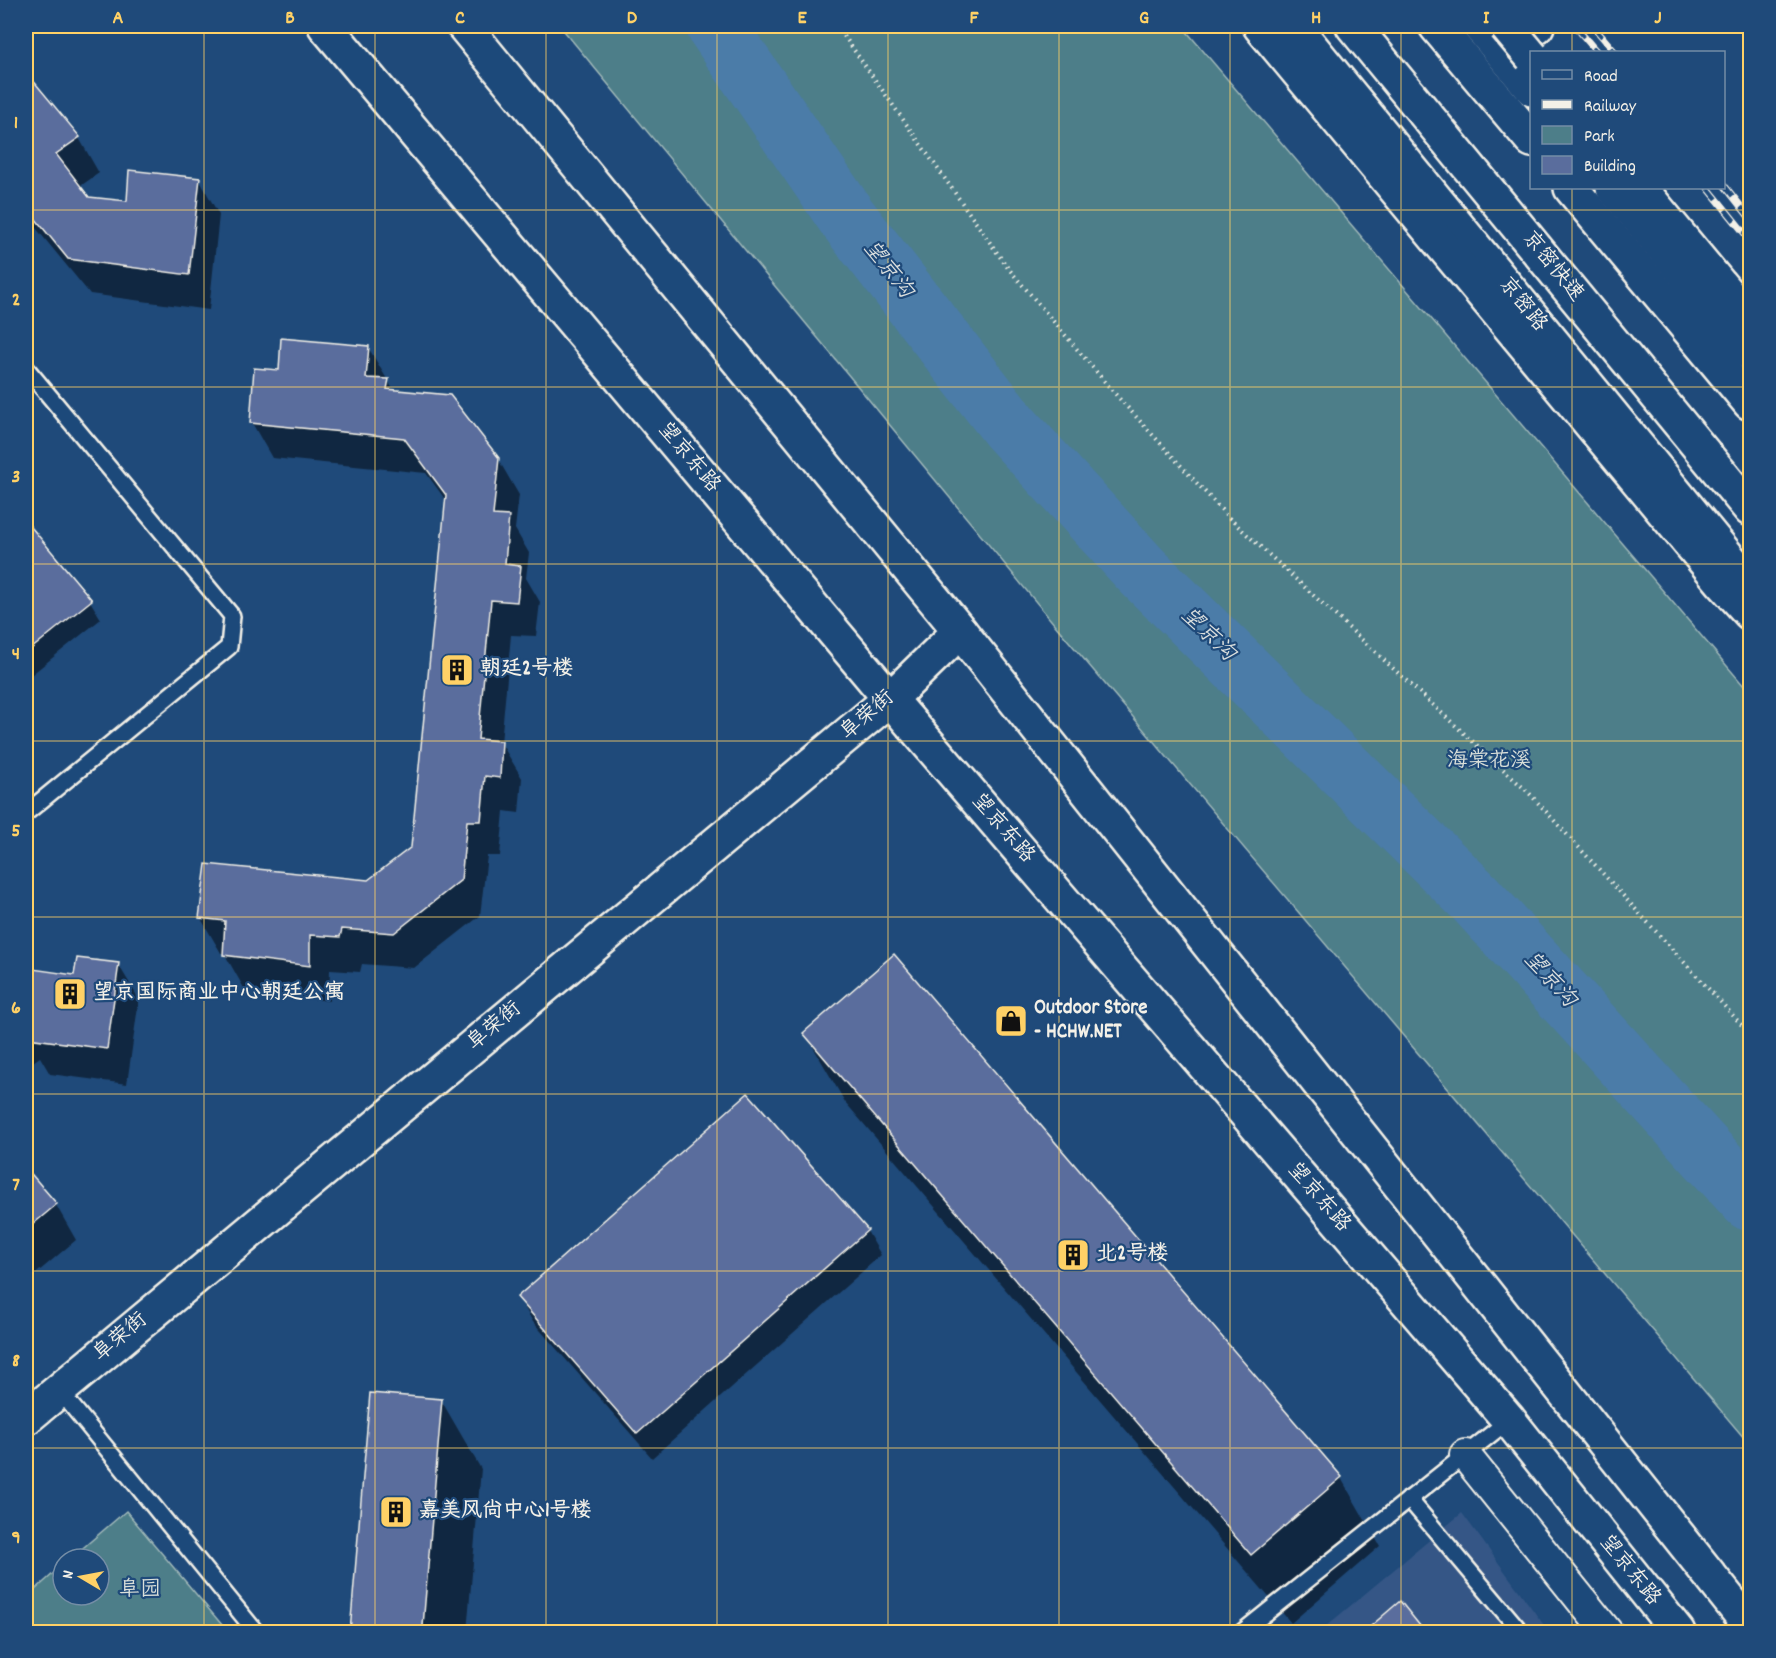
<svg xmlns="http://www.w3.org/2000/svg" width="1776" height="1658" viewBox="0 0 1776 1658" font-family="Dekko,'LXGW WenKai TC',sans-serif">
<rect width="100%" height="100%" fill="#1f4a7a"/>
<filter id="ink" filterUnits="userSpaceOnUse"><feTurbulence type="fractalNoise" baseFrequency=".0167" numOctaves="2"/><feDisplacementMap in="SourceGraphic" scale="12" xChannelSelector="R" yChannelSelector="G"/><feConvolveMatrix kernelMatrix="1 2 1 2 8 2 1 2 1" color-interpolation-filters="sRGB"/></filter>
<g filter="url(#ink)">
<path fill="#355786" d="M1462,1513L1549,1632H1319Z"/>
<g fill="#4d7e89" stroke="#a0b8b8" stroke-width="1.5">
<path d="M560,26H1182L1750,693V1445L1055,625Z"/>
<path d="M126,1511L228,1632H26V1598L63,1565V1595H99V1559H70Z"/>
</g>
<g fill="#0007">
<path d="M26,74L79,138L99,173L79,187L88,199L129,202L199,179L219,215L209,310L90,294L26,216Z"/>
<path d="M368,347L394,391L498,459L519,495L515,529L529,553L526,578L540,602L536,636L511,635L501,743L522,778L519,813L504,811L500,856H487L480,916L414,968L362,964L360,972L330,970L329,1001L245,990L224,953H221L200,917L368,881L413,847L447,502L426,473L272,458L252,423L280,371Z"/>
<path d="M26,524L90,601L101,619L26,679Z"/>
<path d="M118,964L139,999L127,1084L50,1074L40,1057L26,1067V970L75,977Z"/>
<path d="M805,1033L1341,1478L1380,1546L1291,1623L845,1102Z"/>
<path d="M26,1171L56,1205L76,1240L26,1282Z"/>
<path d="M867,1231L881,1255L652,1458L533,1322L519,1298Z"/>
<path d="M371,1395L441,1400L481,1469L467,1632H352Z"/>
<path d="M1400,1603L1423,1632H1366Z"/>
</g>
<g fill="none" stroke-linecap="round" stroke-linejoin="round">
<path stroke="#4b7ba8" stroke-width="60" d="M716,26L846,216L1010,427L1141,570L1474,897L1750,1201"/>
</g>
<g fill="#5a6d9d" stroke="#f4f1e8" stroke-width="1.5">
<path d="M26,72L80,137L56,154L89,197L127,201L129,170L200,178L189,275L68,259L26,207Z"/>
<path d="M281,338L369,346L366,378L389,379L387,389L450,395L499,458L493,515L509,516L505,564L521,566L517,602L491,600L478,739L502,741L500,778L485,776L481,821H467L461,880L394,933L342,929L340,937L310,935V966L223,955L225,921L199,918L206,864L368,880L411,847L446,495L404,438L250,423L254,368L279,370Z"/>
<path d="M26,521L92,600L26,653Z"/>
<path d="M894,954L1342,1477L1251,1555L803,1033Z"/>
<path d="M77,958L119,963L107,1049L28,1038L32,1014L26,1018V968L74,975Z"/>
<path d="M748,1093L868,1230L637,1434L517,1297Z"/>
<path d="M26,1168L57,1204L26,1230Z"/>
<path d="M370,1393L442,1399L423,1626L429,1632H350Z"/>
<path d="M1400,1601L1425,1632H1364Z"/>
</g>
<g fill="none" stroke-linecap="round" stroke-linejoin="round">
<g stroke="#f4f1e8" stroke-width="20">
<g id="service">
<path d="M26,368L232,616L229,647L26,813"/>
<path d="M59,1390L256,1632"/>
<path d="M1409,1499L1521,1632"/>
<path d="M1242,1632L1509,1420"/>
</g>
</g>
<g stroke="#f4f1e8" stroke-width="34">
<path id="minor" d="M1465,1455L1607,1632"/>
</g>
<g stroke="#f4f1e8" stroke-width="38">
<path id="tertiary" d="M26,1418L890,699L960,631"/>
</g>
<g stroke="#f4f1e8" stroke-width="38">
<g id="secondary">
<path d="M325,26L890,699L1509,1420L1678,1632"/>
<path d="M464,26L960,631L1750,1626"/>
<path d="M1294,26L1750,584"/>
<path d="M1479,26L1532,89"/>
<path d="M1613,188L1750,353"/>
</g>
</g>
<g stroke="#f4f1e8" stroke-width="38">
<g id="trunk">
<path d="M1260,26L1722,582L1750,613"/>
<path d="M1353,26L1750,509"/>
<path d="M1436,26L1532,140"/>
<path d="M1571,188L1750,403"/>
<path d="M1640,188L1750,321"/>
</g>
</g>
<g stroke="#f4f1e8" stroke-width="38">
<path id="motorway" d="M1481,27L1537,26"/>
</g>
<path stroke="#f4f1e8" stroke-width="4" stroke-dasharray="1.5 4.5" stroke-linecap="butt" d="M837,26L1008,268L1117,396L1228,517L1529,793L1750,1034"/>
<use href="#service" stroke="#1f4a7a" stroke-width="15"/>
<use href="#minor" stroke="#1f4a7a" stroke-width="30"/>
<use href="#tertiary" stroke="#1f4a7a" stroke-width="33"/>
<use href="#secondary" stroke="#1f4a7a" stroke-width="33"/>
<use href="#trunk" stroke="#1f4a7a" stroke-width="33"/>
<use href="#motorway" stroke="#1f4a7a" stroke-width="33"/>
<g stroke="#f4f1e8" stroke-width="7">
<g id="rail">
<path d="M1575,26L1597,52"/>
<path d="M1593,26L1615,52"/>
<path d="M1724,185L1750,218"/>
<path d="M1708,188L1750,240"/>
</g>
</g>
<use href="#rail" stroke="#1f4a7a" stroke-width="4.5" stroke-dasharray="14" stroke-linecap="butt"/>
<g stroke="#f4f1e8" stroke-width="38" stroke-linecap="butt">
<path id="trunk-bridge" d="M1506,26L1532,57"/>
</g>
<use href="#trunk-bridge" stroke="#1f4a7a" stroke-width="33"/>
</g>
</g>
<path fill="none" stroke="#ffd166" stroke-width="1.5" stroke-opacity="0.55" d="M204,26V1632M375,26V1632M546,26V1632M717,26V1632M888,26V1632M1059,26V1632M1230,26V1632M1401,26V1632M1572,26V52M1572,188V1632M26,210H1750M26,387H1750M26,564H1750M26,741H1750M26,917H1750M26,1094H1750M26,1271H1750M26,1448H1750"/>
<defs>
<g id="building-square" transform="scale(1.725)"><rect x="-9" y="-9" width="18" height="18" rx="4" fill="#ffd166" stroke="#1f4a7a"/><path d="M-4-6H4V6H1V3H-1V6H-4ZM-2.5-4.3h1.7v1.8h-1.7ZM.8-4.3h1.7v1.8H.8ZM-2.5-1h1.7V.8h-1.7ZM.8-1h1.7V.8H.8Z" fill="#111"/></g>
<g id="shop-square" transform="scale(1.725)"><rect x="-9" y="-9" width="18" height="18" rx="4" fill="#ffd166" stroke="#1f4a7a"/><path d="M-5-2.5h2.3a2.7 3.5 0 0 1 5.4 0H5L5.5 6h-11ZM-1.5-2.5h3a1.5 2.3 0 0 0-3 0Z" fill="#111"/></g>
</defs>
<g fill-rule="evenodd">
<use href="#building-square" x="457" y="670"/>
<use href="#building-square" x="70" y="994"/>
<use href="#shop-square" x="1011" y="1021"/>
<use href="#building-square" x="1073" y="1255"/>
<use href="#building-square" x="396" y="1512"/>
</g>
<g text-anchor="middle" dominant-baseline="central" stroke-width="4.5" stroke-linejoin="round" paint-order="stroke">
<g font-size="21" fill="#f4f1e8" stroke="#1f4a7a">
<text transform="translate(1552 267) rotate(51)">京密快速</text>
<text transform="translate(1522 305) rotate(51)">京密路</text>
<text transform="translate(688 458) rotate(50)">望京东路</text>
<text transform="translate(868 716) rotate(-41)">阜荣街</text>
<text transform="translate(1002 829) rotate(49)">望京东路</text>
<text transform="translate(495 1027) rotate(-40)">阜荣街</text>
<text transform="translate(1318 1198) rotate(49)">望京东路</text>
<text transform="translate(121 1338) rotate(-40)">阜荣街</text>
<text transform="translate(1629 1571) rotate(51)">望京东路</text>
</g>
<g font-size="21" font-weight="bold" fill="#f4f1e8" stroke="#1f4a7a" text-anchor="start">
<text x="480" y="670">朝廷2号楼</text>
<text x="93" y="994">望京国际商业中心朝廷公寓</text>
<text x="1034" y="1009">Outdoor Store<tspan x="1034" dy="24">- HCHW.NET</tspan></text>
<text x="1096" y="1255">北2号楼</text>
<text x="419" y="1512">嘉美风尚中心1号楼</text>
</g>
<g font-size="21" fill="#dbe0da" stroke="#1f4a7a">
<text x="1489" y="762">海棠花溪</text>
<text x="140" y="1591">阜园</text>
</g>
<g font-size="22" font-style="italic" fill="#dbdfde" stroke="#1f4a7a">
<text transform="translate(887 270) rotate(52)">望京沟</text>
<text transform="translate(1207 635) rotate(44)">望京沟</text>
<text transform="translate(1549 980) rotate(48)">望京沟</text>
</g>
</g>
<rect width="1776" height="1658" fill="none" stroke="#1f4a7a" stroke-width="66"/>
<rect x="1530" y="51" width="195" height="138" fill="#1f4a7a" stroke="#748da6" stroke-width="1.5"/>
<rect x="1542" y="70" width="30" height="9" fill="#1f4a7a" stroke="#748da6" stroke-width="1.5"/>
<text x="1584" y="81" font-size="18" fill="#f4f1e8">Road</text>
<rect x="1542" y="100" width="30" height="9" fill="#f4f1e8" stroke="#748da6" stroke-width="1.5"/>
<text x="1584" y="111" font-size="18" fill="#f4f1e8">Railway</text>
<rect x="1542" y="126" width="30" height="18" fill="#4d7e89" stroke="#748da6" stroke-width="1.5"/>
<text x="1584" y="141" font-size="18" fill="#f4f1e8">Park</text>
<rect x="1542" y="156" width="30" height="18" fill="#5a6d9d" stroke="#748da6" stroke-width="1.5"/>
<text x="1584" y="171" font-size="18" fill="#f4f1e8">Building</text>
<g transform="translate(81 1577) rotate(280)"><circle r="28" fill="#1f4a7a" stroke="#748da6" stroke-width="1.5"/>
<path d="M0-4.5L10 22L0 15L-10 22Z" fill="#ffd166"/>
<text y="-9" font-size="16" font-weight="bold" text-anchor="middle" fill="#f4f1e8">N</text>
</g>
<rect x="33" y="33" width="1710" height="1592" fill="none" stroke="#ffd166" stroke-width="2"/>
<g font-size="20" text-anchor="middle" font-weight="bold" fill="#ffd166">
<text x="118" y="23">A</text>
<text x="290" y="23">B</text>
<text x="460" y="23">C</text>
<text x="632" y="23">D</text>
<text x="802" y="23">E</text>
<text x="974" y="23">F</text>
<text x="1144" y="23">G</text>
<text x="1316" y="23">H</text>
<text x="1486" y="23">I</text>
<text x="1658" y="23">J</text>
<text x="16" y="128">1</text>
<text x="16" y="305">2</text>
<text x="16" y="482">3</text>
<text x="16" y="659">4</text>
<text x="16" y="836">5</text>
<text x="16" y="1013">6</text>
<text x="16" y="1190">7</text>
<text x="16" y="1366">8</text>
<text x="16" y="1543">9</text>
</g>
</svg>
